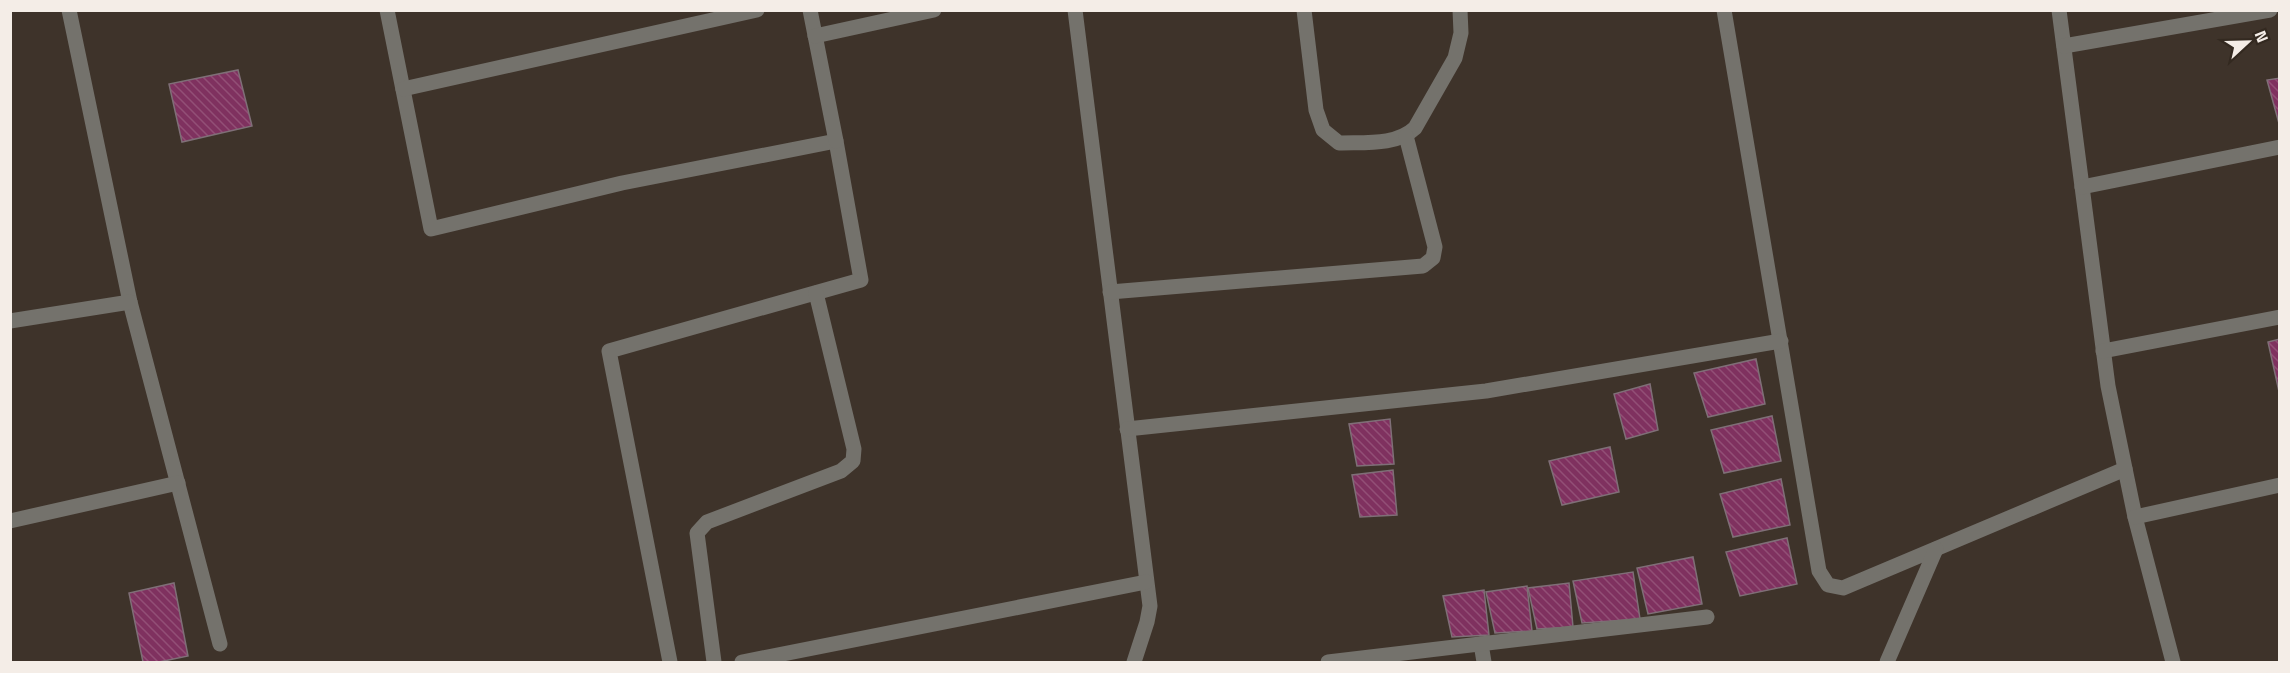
<svg xmlns="http://www.w3.org/2000/svg" width="2290" height="673" viewBox="0 0 2290 673" font-family="'Titillium Web',sans-serif">
<defs>
<pattern id="building-back-hatch" width="6" height="6" patternUnits="userSpaceOnUse" patternTransform="scale(1.5)"><rect width="6" height="6" fill="#7f315f"/><path d="M-1 5l2 2M0 0l6 6M5-1l2 2" fill="none" stroke="#924f76"/></pattern>
</defs>
<rect width="100%" height="100%" fill="#3e332a"/>
<g fill="url(#building-back-hatch)" stroke="#7f6f77" stroke-width="1.5">
<path d="M238,70L252,126L182,142L169,84Z"/>
<path d="M2280,78V127L2267,80Z"/>
<path d="M2280,339V396L2268,342Z"/>
<path d="M1756,359L1765,404L1708,417L1694,373Z"/>
<path d="M1650,384L1658,430L1626,439L1614,394Z"/>
<path d="M1772,416L1781,461L1724,473L1711,430Z"/>
<path d="M1390,419L1394,464L1357,466L1349,424Z"/>
<path d="M1610,447L1619,492L1562,505L1549,461Z"/>
<path d="M1393,470L1397,515L1360,517L1352,475Z"/>
<path d="M1781,479L1790,525L1733,537L1720,494Z"/>
<path d="M1787,538L1797,584L1740,596L1726,552Z"/>
<path d="M1693,557L1702,604L1648,614L1637,568Z"/>
<path d="M1633,572L1640,619L1582,623L1573,581Z"/>
<path d="M174,583L188,656L159,662H143L129,593Z"/>
<path d="M1569,583L1573,627L1537,629L1528,588Z"/>
<path d="M1527,586L1532,631L1495,633L1486,592Z"/>
<path d="M1484,590L1489,635L1452,637L1443,596Z"/>
</g>
<g fill="none" stroke-linecap="round" stroke-linejoin="round">
<g stroke="#74726c" stroke-width="15">
<path d="M69,10L130,302L220,644"/>
<path d="M387,10L431,229L622,183L836,141L861,280L609,351L670,662"/>
<path d="M810,10L836,141"/>
<path d="M1075,10L1150,606L1147,622L1134,662"/>
<path d="M1304,10L1316,110L1323,130L1339,143C1364,142 1396,146 1415,128L1455,58L1461,33L1460,10"/>
<path d="M1724,10L1819,571L1828,585L1843,588L2125,469"/>
<path d="M2059,10L2108,386L2135,517L2173,662"/>
<path d="M815,36L934,10"/>
<path d="M2064,46L2270,10"/>
<path d="M403,89L757,10"/>
<path d="M2082,187L2280,147"/>
<path d="M1110,292L1423,266L1433,258L1435,247L1406,136"/>
<path d="M10,321L130,302"/>
<path d="M2103,351L2280,317"/>
<path d="M1127,429L1486,391L1781,341"/>
<path d="M2135,517L2280,485"/>
<path d="M10,521L178,483"/>
<path d="M1481,644L1484,662"/>
<path d="M714,662L697,533L707,522L841,471L853,461L854,449L816,293"/>
<path d="M742,662L1146,582"/>
<path d="M1328,662L1707,617"/>
<path d="M1887,662L1936,549"/>
</g>
</g>
<rect width="2290" height="673" fill="none" stroke="#f4ede7" stroke-width="24"/>
<g transform="translate(2248 42) rotate(68)" stroke="#332920" stroke-width="4.5" paint-order="stroke">
<path d="M0-4.5L10 22L0 15L-10 22Z" fill="#f4ede7"/>
<text y="-9" font-size="16" font-weight="bold" text-anchor="middle" fill="#f4ede7">N</text>
</g>
</svg>
